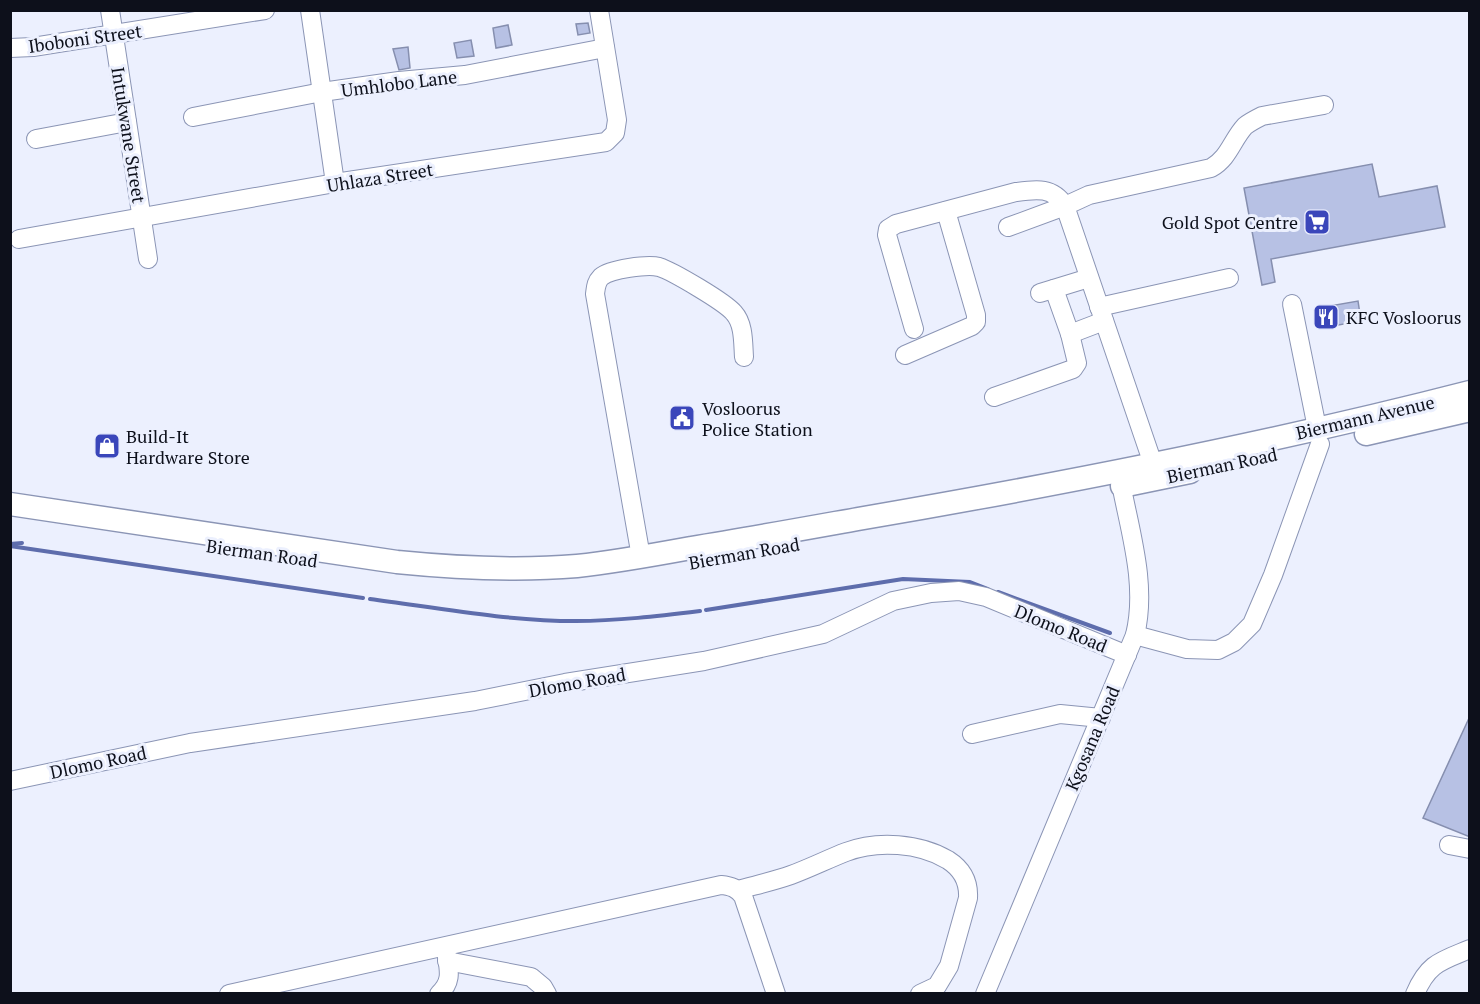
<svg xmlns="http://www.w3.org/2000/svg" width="1480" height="1004" viewBox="0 0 1480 1004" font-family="'PT Serif',serif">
<rect width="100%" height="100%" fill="#ecf0fe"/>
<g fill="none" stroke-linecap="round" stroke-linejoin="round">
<g stroke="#5e6dac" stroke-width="4">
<path d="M10,544L22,543"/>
<path d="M10,546L363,598"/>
<path d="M998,592L1110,633"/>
<path d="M370,599C438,608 507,621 576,621C617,621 659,616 700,611"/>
<path d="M706,610L903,579L970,582L988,589"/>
</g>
</g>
<g fill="#b7c1e4" stroke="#868faf" stroke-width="1.5">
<path d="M588,23L590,33L578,35L576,24Z"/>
<path d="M508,25L512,45L496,48L493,28Z"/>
<path d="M471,40L474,56L457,58L454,43Z"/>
<path d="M408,47L410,68L399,70L393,49Z"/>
<path d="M1372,164L1379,197L1437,186L1445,227L1271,259L1275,282L1262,285L1244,188Z"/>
<path d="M1358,301L1361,321L1322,328L1318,308Z"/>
<path d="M1470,716V837L1423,818Z"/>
</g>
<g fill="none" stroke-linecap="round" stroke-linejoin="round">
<g stroke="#8b95b5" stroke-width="20">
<g id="minor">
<path d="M110,10L148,259"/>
<path d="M310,10L335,183"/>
<path d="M10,48L33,47L265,10"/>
<path d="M193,117L322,92L399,81L465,75L605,48"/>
<path d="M36,139L127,122"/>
<path d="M19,239L335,183L606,142L615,133L617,120L599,10"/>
<path d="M1054,289L1070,334L1104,321"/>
<path d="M1040,293L1089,278"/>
<path d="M1292,304L1317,428"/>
<path d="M1099,307L1229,278"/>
<path d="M914,329L887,235L888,229L896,224L1016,192C1037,189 1053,187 1065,206L1008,227"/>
<path d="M905,355L972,326L976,322V315L946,211"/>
<path d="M994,397L1073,369L1077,363L1070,334"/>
<path d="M1153,464L1065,206L1089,195L1211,168C1229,158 1232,140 1245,126C1250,122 1256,119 1262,116L1324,105"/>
<path d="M641,557L595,294C596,287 596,282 601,277C610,269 648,264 659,267C672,271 725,302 734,313C744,324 743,343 744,357"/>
<path d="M1135,635L1187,649L1218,650L1234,642L1252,624L1273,575L1320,444"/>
<path d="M972,734L1060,714L1101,718"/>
<path d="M10,781L190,743L475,701L565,683L704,661L823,634L893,601L931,593L959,591L986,597L1127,655"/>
<path d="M1449,845L1470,849"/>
<path d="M738,890C756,885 774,881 791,875C810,868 828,859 846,852C877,840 920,843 948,860C962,869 969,881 968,898L949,966L937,986L920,994"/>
<path d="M447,961L531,977L543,987L547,994"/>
<path d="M229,994L721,885C731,886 737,888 743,896L776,994"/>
<path d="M439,994C454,980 448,968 446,950"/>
<path d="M985,994L1135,635C1148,582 1128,526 1119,473"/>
<path d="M1415,994C1428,963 1441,961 1470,949"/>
</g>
</g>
<g stroke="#8b95b5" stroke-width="25">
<g id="major">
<path d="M1366,434L1470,410"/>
<path d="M1122,486L1190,472"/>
<path d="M10,504L397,562C457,568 517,571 577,566C615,562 653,555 691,548C747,539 802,529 858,519C1063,484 1268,444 1470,392"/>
</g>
</g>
<use href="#minor" stroke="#fff" stroke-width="18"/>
<use href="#major" stroke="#fff" stroke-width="22"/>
</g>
<defs>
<g id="supermarket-square" transform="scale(1.35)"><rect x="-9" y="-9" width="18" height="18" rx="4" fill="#3a46ba" stroke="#ecf0fe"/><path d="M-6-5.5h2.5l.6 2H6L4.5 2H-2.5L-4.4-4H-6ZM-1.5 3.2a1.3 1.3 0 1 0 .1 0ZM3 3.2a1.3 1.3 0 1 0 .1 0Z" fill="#fff"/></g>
<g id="restaurant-square" transform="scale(1.35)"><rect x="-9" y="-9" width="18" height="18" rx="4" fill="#3a46ba" stroke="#ecf0fe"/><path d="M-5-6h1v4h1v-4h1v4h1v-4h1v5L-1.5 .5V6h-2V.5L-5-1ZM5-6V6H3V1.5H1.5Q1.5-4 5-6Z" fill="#fff"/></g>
<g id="civic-square" transform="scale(1.35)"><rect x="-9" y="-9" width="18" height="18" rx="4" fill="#3a46ba" stroke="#ecf0fe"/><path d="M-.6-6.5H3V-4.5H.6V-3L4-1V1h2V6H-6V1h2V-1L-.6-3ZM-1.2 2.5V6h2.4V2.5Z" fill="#fff"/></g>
<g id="shop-square" transform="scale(1.35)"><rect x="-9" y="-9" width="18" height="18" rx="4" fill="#3a46ba" stroke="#ecf0fe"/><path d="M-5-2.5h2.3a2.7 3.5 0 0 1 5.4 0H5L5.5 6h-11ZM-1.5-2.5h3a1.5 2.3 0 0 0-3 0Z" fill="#fff"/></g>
</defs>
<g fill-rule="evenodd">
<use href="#supermarket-square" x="1317" y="222"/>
<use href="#restaurant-square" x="1326" y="317"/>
<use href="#civic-square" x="682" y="418"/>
<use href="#shop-square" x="107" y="446"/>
</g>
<g text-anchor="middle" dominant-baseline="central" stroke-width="6" stroke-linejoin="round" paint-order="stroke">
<g font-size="18" fill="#0d101b" stroke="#ecf0fe">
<text transform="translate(85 38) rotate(-8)">Iboboni Street</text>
<text transform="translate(399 83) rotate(-7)">Umhlobo Lane</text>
<text transform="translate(129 135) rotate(81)">Intukwane Street</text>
<text transform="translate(380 177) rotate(-9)">Uhlaza Street</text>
<text transform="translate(1365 417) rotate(-13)">Biermann Avenue</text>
<text transform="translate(1222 465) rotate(-12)">Bierman Road</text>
<text transform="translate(262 553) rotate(8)">Bierman Road</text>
<text transform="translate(744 553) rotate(-10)">Bierman Road</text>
<text transform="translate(1061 628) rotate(22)">Dlomo Road</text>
<text transform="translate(577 682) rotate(-10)">Dlomo Road</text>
<text transform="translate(1092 738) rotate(-67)">Kgosana Road</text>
<text transform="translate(98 762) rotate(-12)">Dlomo Road</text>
</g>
<g font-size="18" fill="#0d101b" stroke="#ecf0fe" text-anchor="start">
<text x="1298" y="222" text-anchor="end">Gold Spot Centre</text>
<text x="1346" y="317">KFC Vosloorus</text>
<text x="702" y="408">Vosloorus<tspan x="702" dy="21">Police Station</tspan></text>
<text x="126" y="436">Build-It<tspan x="126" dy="21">Hardware Store</tspan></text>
</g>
</g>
<rect width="1480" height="1004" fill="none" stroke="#0d101b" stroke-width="24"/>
</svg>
